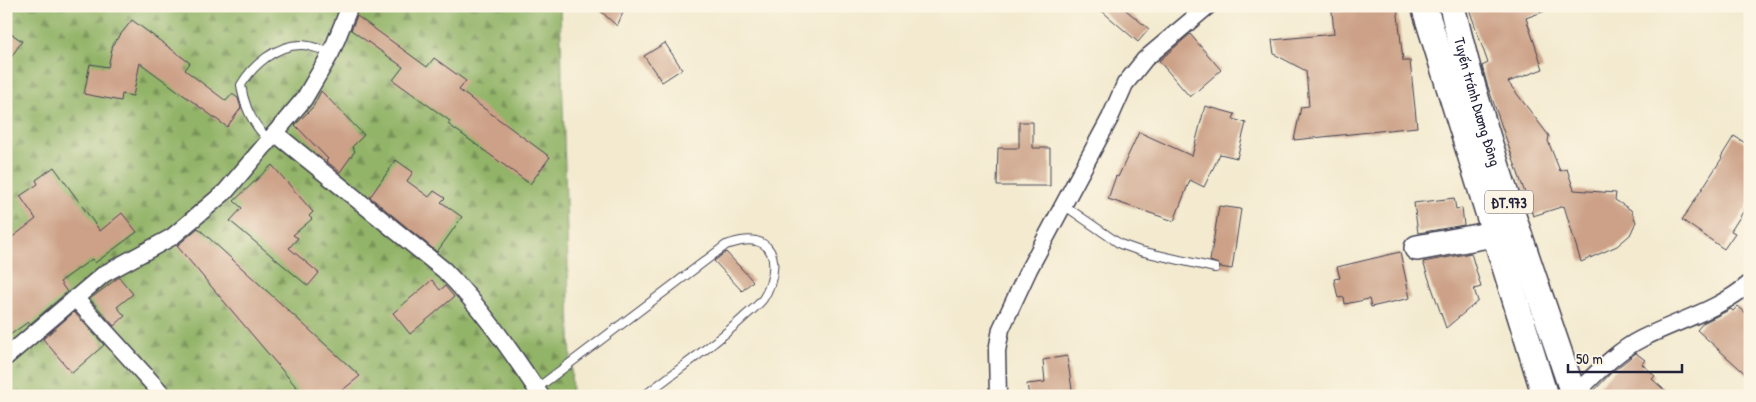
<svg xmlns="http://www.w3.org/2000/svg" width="1756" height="402" viewBox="0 0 1756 402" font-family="'Patrick Hand',sans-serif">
<defs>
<pattern id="forest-firs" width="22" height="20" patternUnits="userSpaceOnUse" patternTransform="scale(1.25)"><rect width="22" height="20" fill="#92b468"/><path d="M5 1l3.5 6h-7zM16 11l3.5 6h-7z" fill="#779257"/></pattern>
</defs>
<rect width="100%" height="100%" fill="#fcf5e5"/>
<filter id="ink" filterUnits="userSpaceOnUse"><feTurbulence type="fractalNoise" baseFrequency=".02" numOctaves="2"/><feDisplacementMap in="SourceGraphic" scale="10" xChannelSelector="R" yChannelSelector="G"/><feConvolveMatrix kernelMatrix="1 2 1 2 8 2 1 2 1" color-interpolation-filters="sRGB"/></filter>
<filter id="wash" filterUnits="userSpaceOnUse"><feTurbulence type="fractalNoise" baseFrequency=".0096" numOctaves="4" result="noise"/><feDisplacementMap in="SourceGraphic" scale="20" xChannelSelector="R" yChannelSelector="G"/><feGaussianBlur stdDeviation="1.12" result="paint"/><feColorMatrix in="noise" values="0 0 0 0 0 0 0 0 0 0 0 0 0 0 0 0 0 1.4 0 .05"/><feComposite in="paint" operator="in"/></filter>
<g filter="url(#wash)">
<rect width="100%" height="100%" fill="#f3eacf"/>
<path fill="url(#forest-firs)" stroke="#5a6b52" d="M6,6H560L572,396H6Z"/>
<g id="blocks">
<g fill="#cca187">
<path d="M595,6H626L617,26Z"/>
<path d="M1096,6H1121L1149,29L1138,42Z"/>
<path d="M1383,6H1397L1403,61H1410L1417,127L1294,140L1301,107L1309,106L1306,71L1274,54L1272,40L1334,34L1332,11Z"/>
<path d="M1468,6H1553V8L1526,18L1543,69L1508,82L1549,136L1548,141L1560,171L1567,169L1574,190L1616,193L1615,200L1631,210L1636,222L1630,235L1617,246L1581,262L1564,206L1533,216L1487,84L1482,66L1488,63Z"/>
<path d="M357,16L427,67L434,58L466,81L459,90L550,157L530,184L448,124L450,121L393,80L403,67L351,30Z"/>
<path d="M132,20L190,63L185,70L226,101L232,94L238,98L241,108L227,127L140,63L133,96L122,94L121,101L84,94L90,64L108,67L113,44Z"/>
<path d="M6,30L22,41L6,65Z"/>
<path d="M1190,34L1221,70L1190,97L1159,61Z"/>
<path d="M665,43L682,69L662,82L644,56Z"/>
<path d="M321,91L364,135L352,147L355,151L340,172L326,161L328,159L295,125L313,107Z"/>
<path d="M1205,106L1235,114L1233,119L1246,123L1237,158L1220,154L1204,187L1190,180L1174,221L1108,199L1116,176L1118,177L1139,132L1192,156Z"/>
<path d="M1019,122H1033V148H1050V186H997L998,148H1019Z"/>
<path d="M1734,136L1750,146V201L1731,231L1735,233L1724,249L1682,220L1722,158L1721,157Z"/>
<path d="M396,160L413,172L407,181L429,197L434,191L445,198L441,202L462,217L437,252L370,197Z"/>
<path d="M272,165L313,212L309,216L312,219L293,235L298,238L289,248L319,273L308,286L230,221L242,208L234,201Z"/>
<path d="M54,167L100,231L122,213L137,232L95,263L92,259L60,282L67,292L30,324L28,322L6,338V242L36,219L20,196L38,184L36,180Z"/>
<path d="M1454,198L1456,209L1462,208L1464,225L1418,233L1414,203Z"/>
<path d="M1219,206L1241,209L1232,269L1220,267L1218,264L1210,261Z"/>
<path d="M198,228L360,376L335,396H304L177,246Z"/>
<path d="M726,252L753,281L742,291L714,261Z"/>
<path d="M1400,252L1410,298L1371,307L1369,299L1345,304L1344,297L1338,298L1334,279L1340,278L1337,267Z"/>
<path d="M1471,253L1481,287L1474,289L1478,301L1446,328L1423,262Z"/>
<path d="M119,277L133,294L117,307L125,316L114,326L90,299Z"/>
<path d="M432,280L440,290L445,286L454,297L410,334L393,313Z"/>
<path d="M1738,306L1750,317V378L1697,330L1703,323L1731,309L1733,311Z"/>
<path d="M74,312L104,345L72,373L43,339Z"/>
<path d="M1636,353L1645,360L1642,364L1655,376L1652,379L1671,396H1589L1612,372Z"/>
<path d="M1067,356L1073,396H1029L1027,384L1045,382L1043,360Z"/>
</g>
</g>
</g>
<g filter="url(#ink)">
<use href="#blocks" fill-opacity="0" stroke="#414051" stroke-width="1"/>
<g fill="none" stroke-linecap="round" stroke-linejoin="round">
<g stroke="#414051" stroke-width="10">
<g id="service">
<path d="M269,140C254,126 244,106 241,85C253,65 276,45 301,45C311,45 322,50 331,53"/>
<path d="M1065,206L1120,244L1140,251L1215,268"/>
<path d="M536,389L726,245C736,242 745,239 756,241C782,247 774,283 763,299C758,306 749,312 743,318C713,346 677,370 644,396"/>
</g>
</g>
<g stroke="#414051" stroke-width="19">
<g id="minor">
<path d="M275,133L444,270C481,307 512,352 541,396"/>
<path d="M75,298L164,396"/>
<path d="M6,357L104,274L172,237L226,191L304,99L331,53L350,6"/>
<path d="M1574,395C1595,375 1615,352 1641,339C1678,320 1718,311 1750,283"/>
<path d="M998,396L997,351L1001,329L1029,269L1110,118L1125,84L1145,59L1208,6"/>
</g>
</g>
<g stroke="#414051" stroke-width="28">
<g id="primary">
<path d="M1424,6L1545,396"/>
<path id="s1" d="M1452,6C1483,139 1531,267 1574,396"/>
<path d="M1417,248L1494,234"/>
</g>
</g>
<use href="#service" stroke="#fff" stroke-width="8"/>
<use href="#minor" stroke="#fff" stroke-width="16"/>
<use href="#primary" stroke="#fff" stroke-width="25"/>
</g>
</g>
<g text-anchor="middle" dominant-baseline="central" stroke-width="4.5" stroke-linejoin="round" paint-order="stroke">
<rect fill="#fcf5e5" stroke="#63616e" stroke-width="1" x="1485" y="190.5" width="48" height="23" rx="4"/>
<g font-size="14" font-weight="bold" fill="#22223b">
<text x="1509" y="202">ĐT.973</text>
</g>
<g font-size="15" fill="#22223b" stroke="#fcf5e5">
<text stroke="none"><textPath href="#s1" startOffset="99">Tuyến tránh Dương Đông</textPath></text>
</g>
</g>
<rect width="1756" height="402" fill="none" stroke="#fcf5e5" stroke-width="25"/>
<path d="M1568 364v8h114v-8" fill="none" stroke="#22223b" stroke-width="2.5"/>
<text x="1576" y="364" font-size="15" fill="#22223b" stroke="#fcf5e5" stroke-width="4" paint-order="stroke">50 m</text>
</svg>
